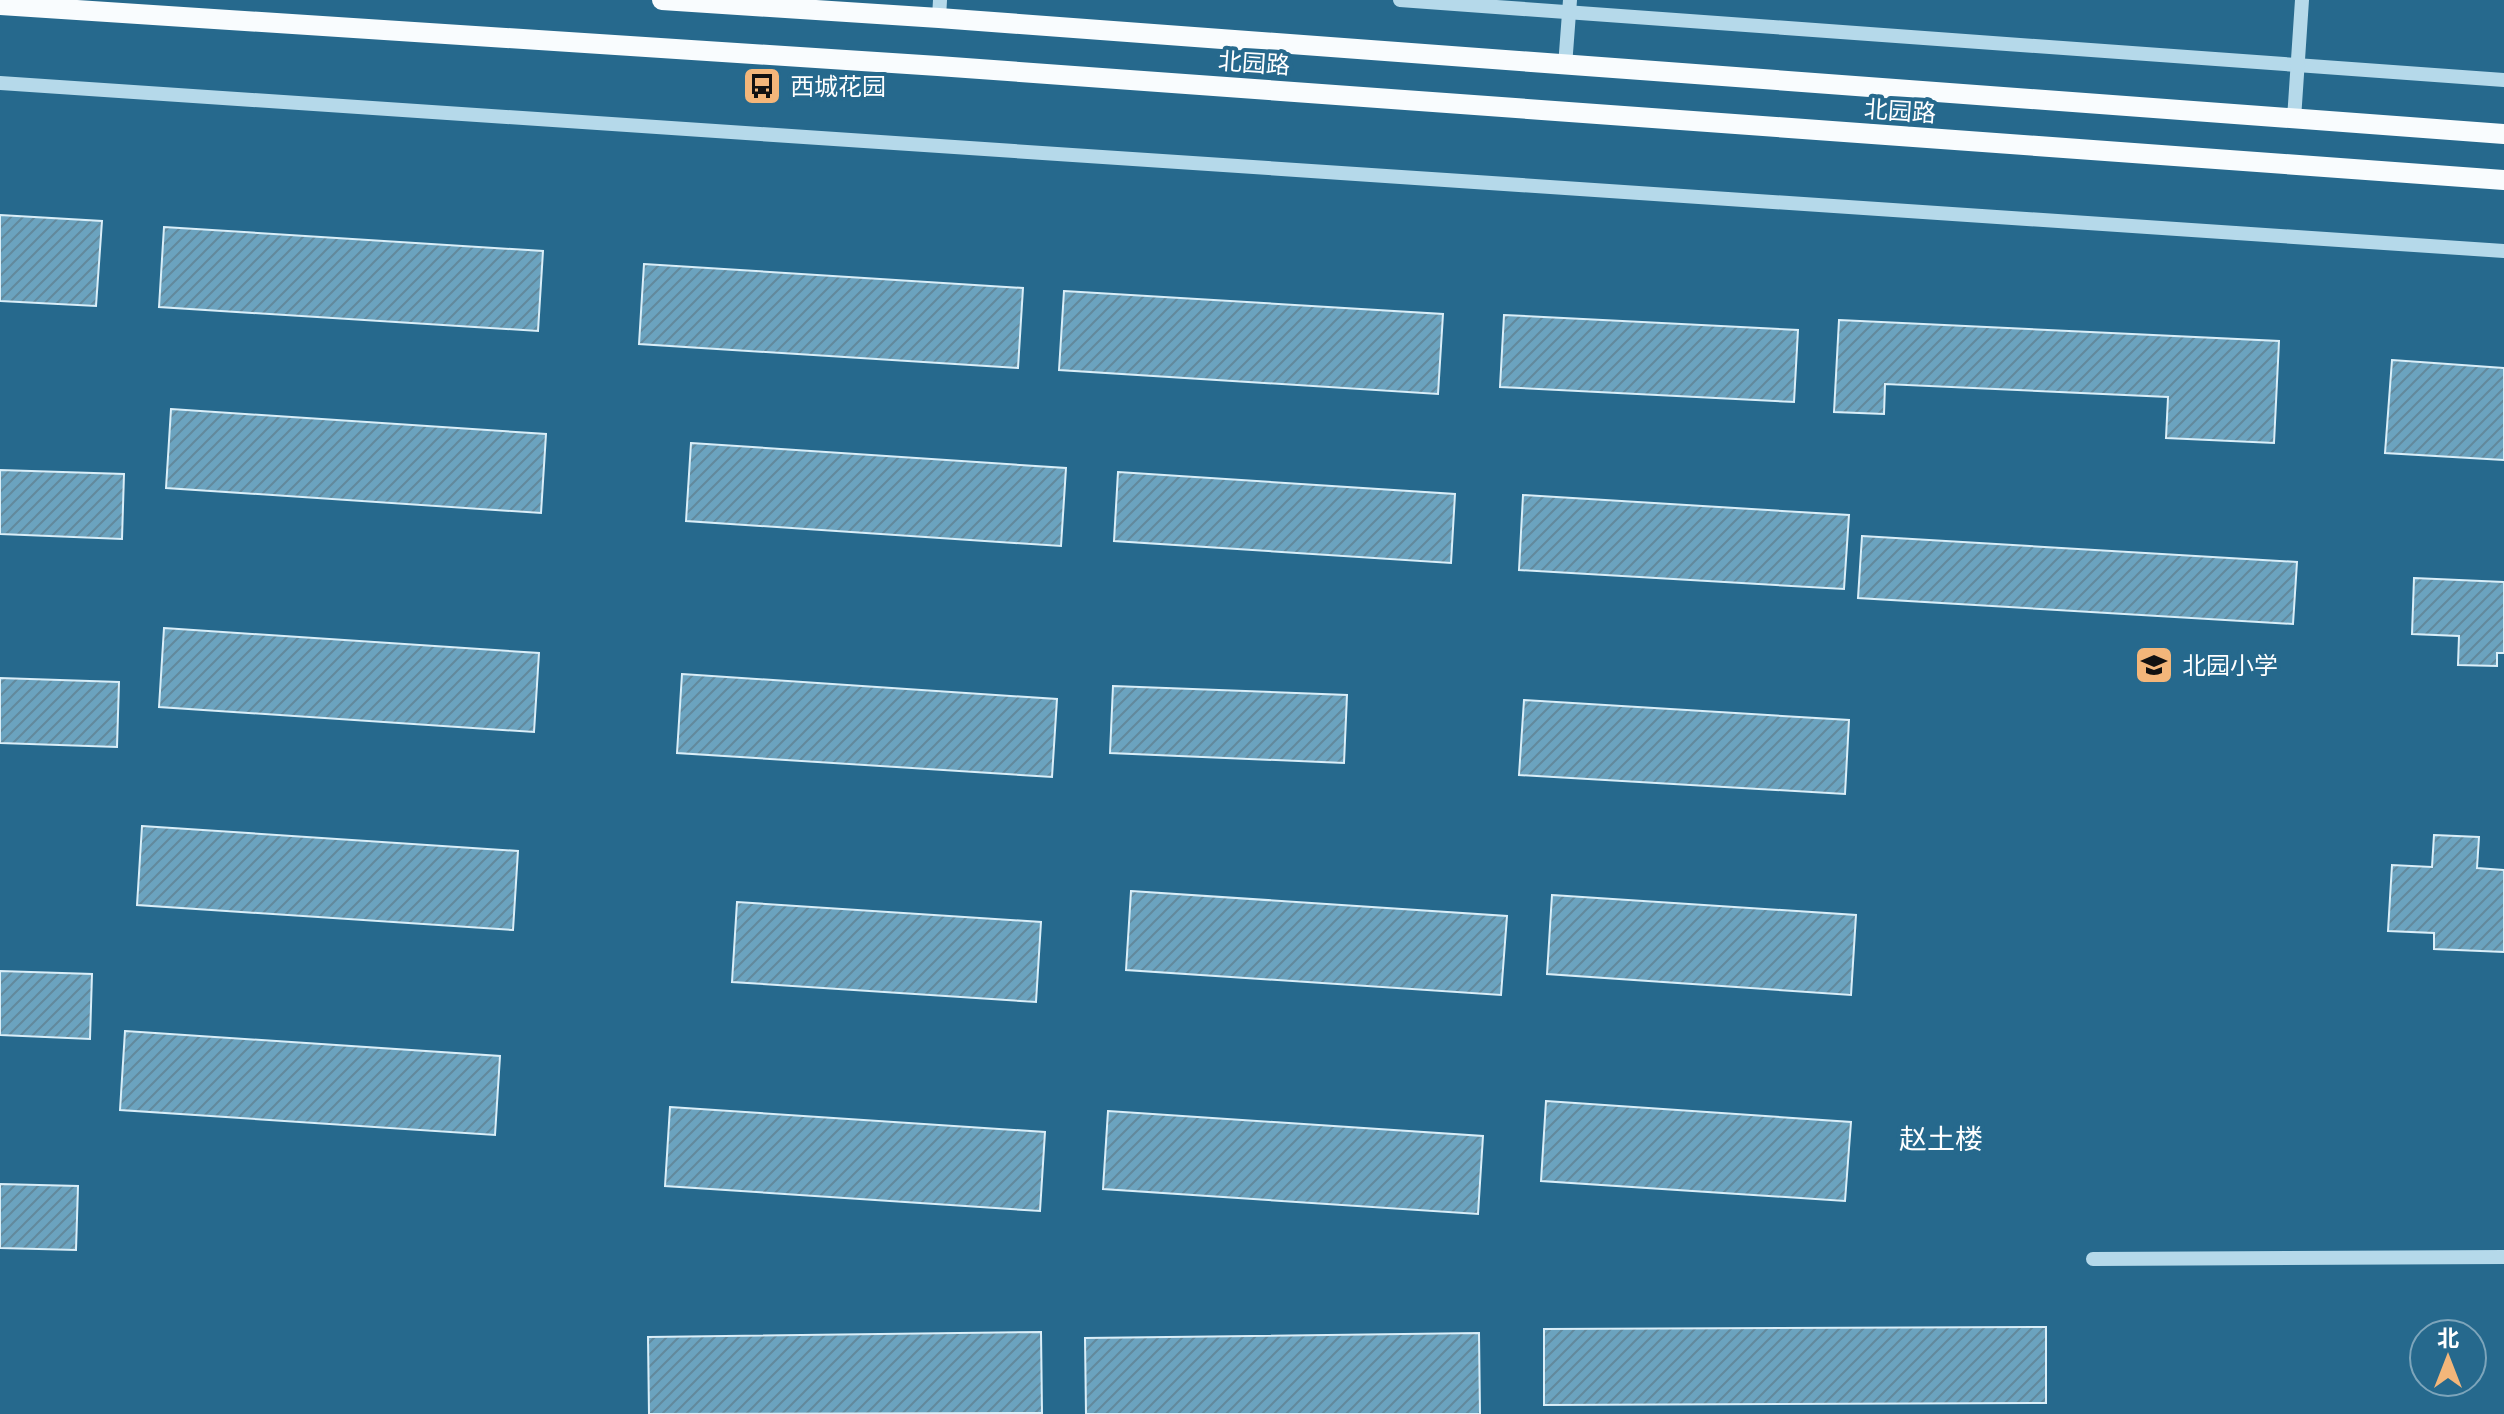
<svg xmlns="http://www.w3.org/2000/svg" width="2504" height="1414" viewBox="0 0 2504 1414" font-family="Figtree,'Noto Sans SC',sans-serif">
<defs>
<pattern id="building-hatch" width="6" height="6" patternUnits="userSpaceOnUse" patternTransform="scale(2)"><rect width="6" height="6" fill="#6ba3bf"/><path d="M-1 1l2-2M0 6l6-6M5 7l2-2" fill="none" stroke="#62899c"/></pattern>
</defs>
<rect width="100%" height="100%" fill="#26698d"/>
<g fill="url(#building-hatch)" stroke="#daeef8" stroke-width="2">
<path d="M0,215L102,221L96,306L0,301Z"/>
<path d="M164,227L543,251L538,331L159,307Z"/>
<path d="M644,264L1023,288L1018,368L639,344Z"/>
<path d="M1064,291L1443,314L1438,394L1059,370Z"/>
<path d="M1504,315L1798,330L1794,402L1500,387Z"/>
<path d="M1839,320L2279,341L2274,443L2166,438L2168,397L1885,384L1884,414L1834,412Z"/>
<path d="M2392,360L2504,368V460L2385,453Z"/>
<path d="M171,409L546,434L541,513L166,488Z"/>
<path d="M691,443L1066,468L1061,546L686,521Z"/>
<path d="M0,470L124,474L122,539L0,534Z"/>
<path d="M1118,472L1455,494L1451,563L1114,541Z"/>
<path d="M1523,495L1849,515L1844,589L1519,570Z"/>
<path d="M1862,536L2297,562L2293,624L1858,598Z"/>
<path d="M2414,578L2504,582V653H2497V666L2458,665L2459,636L2412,634Z"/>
<path d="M164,628L539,653L534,732L159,707Z"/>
<path d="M682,674L1057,699L1052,777L677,753Z"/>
<path d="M0,678L119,682L117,747L0,743Z"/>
<path d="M1113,686L1347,695L1344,763L1110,753Z"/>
<path d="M1524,700L1849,720L1845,794L1519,775Z"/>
<path d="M142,826L518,851L513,930L137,905Z"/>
<path d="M2434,835L2479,837L2477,868L2504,870V952L2434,949V933L2388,931L2392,865L2432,867Z"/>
<path d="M1131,891L1507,916L1501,995L1126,970Z"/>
<path d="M1552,895L1856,915L1851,995L1547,974Z"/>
<path d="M737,902L1041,922L1036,1002L732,982Z"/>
<path d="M0,971L92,974L90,1039L0,1035Z"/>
<path d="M125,1031L500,1056L495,1135L120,1110Z"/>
<path d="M1546,1101L1851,1122L1845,1201L1541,1181Z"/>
<path d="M670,1107L1045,1132L1040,1211L665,1186Z"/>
<path d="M1108,1111L1483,1136L1478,1214L1103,1189Z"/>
<path d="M0,1184L78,1186L76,1250L0,1248Z"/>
<path d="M2046,1327V1403L1544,1405V1329Z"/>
<path d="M1041,1332L1042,1413L649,1414L648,1337Z"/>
<path d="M1479,1333L1480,1414H1086L1085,1338Z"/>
</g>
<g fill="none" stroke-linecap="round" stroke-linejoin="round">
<g stroke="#b5d9ea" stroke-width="14">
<path d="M1400,0L2504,80"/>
<path d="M939,18L940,0"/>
<path d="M1565,66L1570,0"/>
<path d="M0,83L2504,251"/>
<path d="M2294,119L2302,0"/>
<path d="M2093,1259L2504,1257"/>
</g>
<g stroke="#f9fcfe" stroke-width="20">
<path d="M662,0L939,18L2504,134"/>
<path d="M0,5L938,66L2504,180"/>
</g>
</g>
<defs>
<g id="bus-square" transform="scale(2)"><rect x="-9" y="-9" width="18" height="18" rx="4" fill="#f3b67a" stroke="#26698d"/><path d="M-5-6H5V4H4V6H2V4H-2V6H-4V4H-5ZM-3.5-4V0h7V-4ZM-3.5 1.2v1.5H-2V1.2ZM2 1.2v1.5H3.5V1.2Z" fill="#111"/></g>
<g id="school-square" transform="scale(2)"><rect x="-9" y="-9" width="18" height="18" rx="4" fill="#f3b67a" stroke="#26698d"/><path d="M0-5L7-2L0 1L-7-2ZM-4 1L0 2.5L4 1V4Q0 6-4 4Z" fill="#111"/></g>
</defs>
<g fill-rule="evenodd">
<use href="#bus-square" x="762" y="86"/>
<use href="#school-square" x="2154" y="665"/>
</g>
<g text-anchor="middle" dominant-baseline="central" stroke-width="8" stroke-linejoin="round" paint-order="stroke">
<g font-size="24" fill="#fff" stroke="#26698d">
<text transform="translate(1254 63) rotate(4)">北园路</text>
<text transform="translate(1900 111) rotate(4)">北园路</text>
</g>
<g font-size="24" fill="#fff" stroke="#26698d" text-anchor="start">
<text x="790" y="86">西城花园</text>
<text x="2182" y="665">北园小学</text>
</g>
<g font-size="28" fill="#fff" stroke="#26698d">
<text x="1941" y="1139">赵土楼</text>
</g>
</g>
<g transform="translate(2448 1358)"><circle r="38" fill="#26698d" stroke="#7da5bb" stroke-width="2"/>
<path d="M0-6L14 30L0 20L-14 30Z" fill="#f3b67a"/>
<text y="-12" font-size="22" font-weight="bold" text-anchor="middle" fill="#ffffff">北</text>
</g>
</svg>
